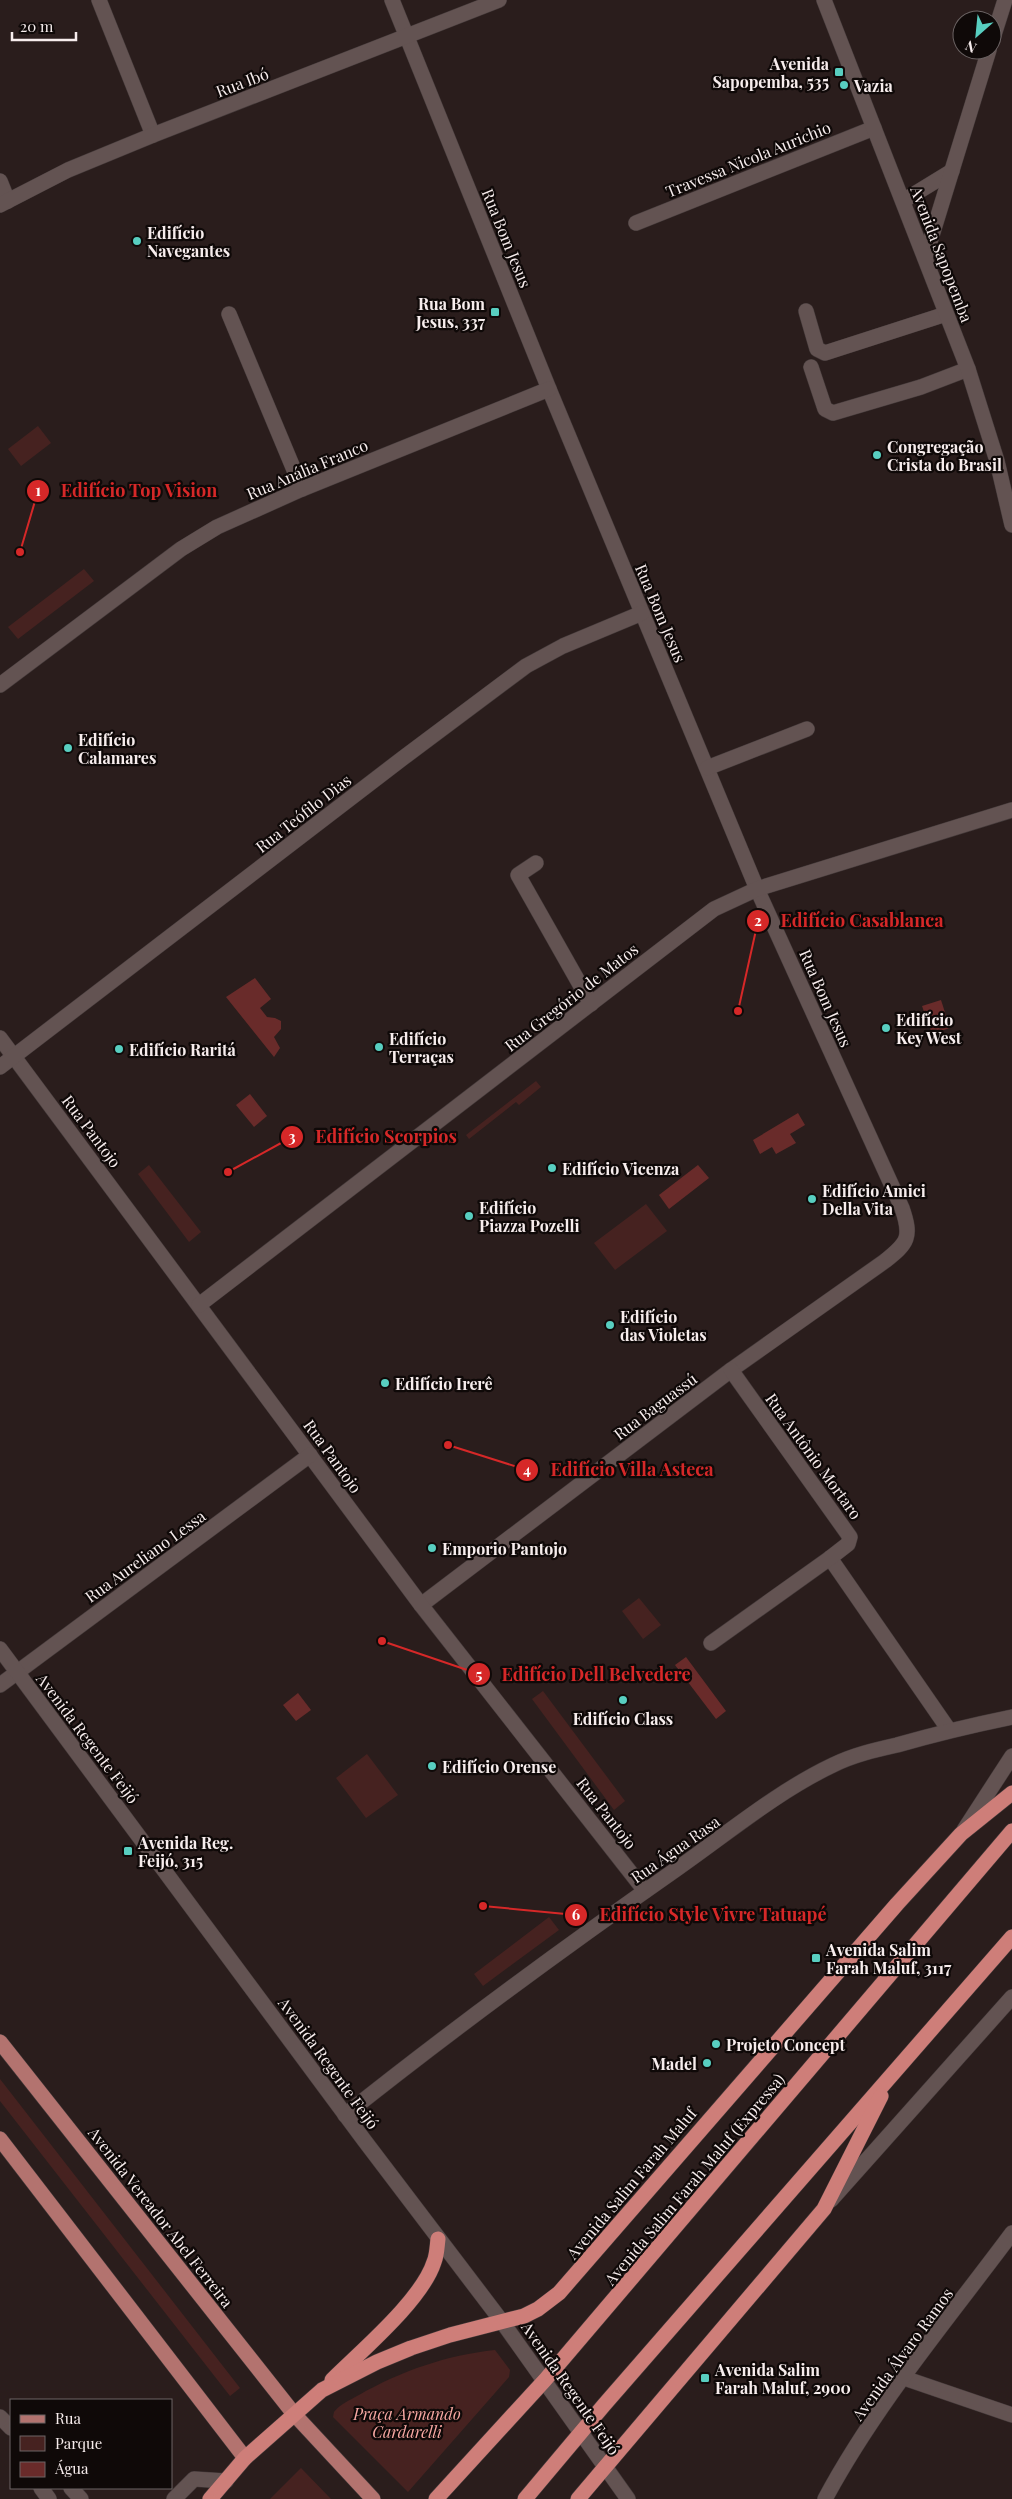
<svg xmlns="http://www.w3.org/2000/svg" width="1012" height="2499" viewBox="0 0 1012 2499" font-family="'Playfair Display',serif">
<rect width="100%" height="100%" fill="#2a1d1c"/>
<g fill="#462220">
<path d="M38,426L51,443L21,466L8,449Z"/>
<path d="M84,569L94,581L18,639L8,627Z"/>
<path d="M536,1081L541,1087L519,1105L516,1102L469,1139L466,1135Z"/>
<path d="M149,1165L201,1232L189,1242L138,1174Z"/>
<path d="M646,1204L667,1231L615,1270L594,1243Z"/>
<path d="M639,1598L661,1625L643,1639L622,1611Z"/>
<path d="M543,1691L625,1801L614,1810L532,1699Z"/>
<path d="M367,1754L398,1795L366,1818L336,1778Z"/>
<path d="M549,1917L559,1930L483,1986L474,1974Z"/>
<path d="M0,2079L240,2388L230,2396L0,2101Z"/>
<path d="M495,2350L510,2370L509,2377L408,2492L333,2417L334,2412C340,2404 350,2400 359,2395C401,2371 447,2355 495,2350Z"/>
<path d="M301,2468L331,2499H270Z"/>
</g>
<g fill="#692b2a">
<path d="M255,978L271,999L260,1008L267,1017L275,1018L281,1021V1029L274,1037L280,1048L274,1057L226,997Z"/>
<path d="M941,1000L950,1028L932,1034L922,1006Z"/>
<path d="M250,1094L267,1116L254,1127L236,1105Z"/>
<path d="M798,1113L805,1125L790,1134L796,1143L776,1154L772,1147L760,1154L753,1140Z"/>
<path d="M698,1165L709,1178L669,1209L659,1195Z"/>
<path d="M686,1657L726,1711L716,1719L675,1665Z"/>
<path d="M298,1693L311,1710L296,1721L283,1705Z"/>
</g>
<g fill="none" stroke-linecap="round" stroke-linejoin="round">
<g stroke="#443a3a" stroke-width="16">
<g id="minor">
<path d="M99,0L153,135"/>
<path d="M392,0L549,389L757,889L902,1208C912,1237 908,1243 885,1261L731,1370L421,1605"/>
<path d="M992,41L1005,0"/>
<path d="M0,181L8,201"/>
<path d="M903,201L952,171"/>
<path d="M0,205L68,170L153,135L499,0"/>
<path d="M636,223L874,128"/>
<path d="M925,258L989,50"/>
<path d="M806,311L817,349L825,353L946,314"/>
<path d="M229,314L302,489"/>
<path d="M811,367L825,409L833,413L921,387L968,369"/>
<path d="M0,685L181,549L217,527L302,489L549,389"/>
<path d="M707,768L807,729"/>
<path d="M536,863L518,875L591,1004"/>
<path d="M0,1038L421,1605L645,1891"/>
<path d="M0,1067L403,758L526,666L563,646L642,613"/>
<path d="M199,1305L714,909L757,889L1012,810"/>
<path d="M830,1558L949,1730"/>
<path d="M711,1643L830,1558L848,1544L850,1537L731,1370"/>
<path d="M0,1685L310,1455"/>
<path d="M904,2378L1012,2415"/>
</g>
</g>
<g stroke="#443a3a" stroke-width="16">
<g id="tertiary">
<path d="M345,2115C453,2029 565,1947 678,1868C728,1833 778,1791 833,1765C853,1755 875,1750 897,1745C935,1734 973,1725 1012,1717"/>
<path d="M0,2417L11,2428"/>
<path d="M41,2488L49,2499"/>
<path d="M71,2488L81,2499"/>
<path d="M174,2499L194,2479L226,2481"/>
<path d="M825,2499C876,2404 948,2319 1012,2233"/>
</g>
</g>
<g stroke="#443a3a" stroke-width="16">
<g id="secondary">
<path d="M824,0L968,369L997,461L1012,525"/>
<path d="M0,1649L364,2140L503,2323L628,2499"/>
<path d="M964,1830L1012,1756"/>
<path d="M831,2200L1012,1997"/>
</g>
</g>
<g stroke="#443a3a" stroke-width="16">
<g id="primary">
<path d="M0,2042L294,2414L373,2499"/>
<path d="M0,2139L245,2458"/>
</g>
</g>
<g stroke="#443a3a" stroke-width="16">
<g id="trunk">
<path d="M332,2380C361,2351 422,2300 434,2262C437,2255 437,2247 438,2239"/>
<path d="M210,2499L245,2458L322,2390L377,2362L411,2348L450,2335L524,2316L538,2309L559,2293L897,1904L961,1834L1012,1793"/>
<path d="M436,2499L545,2380L1012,1831"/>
<path d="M525,2499L604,2405L1012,1937"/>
<path d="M578,2499L824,2209L881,2096"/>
</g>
</g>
<use href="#minor" stroke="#635352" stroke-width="15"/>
<use href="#tertiary" stroke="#635352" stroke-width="15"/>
<use href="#secondary" stroke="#635352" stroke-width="15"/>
<use href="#primary" stroke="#b3736f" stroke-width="15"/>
<use href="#trunk" stroke="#ce7e79" stroke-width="15"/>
</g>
<g fill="#58cec0" stroke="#0f0908" stroke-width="2">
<rect x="834" y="67" width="10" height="10" rx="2.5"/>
<circle cx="844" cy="85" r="5"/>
<circle cx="137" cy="241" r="5"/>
<rect x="490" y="307" width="10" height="10" rx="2.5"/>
<circle cx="877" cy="455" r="5"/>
<circle cx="68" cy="748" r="5"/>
<circle cx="886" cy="1028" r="5"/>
<circle cx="379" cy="1047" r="5"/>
<circle cx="119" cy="1049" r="5"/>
<circle cx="552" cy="1168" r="5"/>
<circle cx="812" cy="1199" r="5"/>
<circle cx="469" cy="1216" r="5"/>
<circle cx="610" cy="1325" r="5"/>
<circle cx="385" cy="1383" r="5"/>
<circle cx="432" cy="1548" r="5"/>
<circle cx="623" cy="1700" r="5"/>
<circle cx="432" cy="1766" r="5"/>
<rect x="123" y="1846" width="10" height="10" rx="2.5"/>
<rect x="811" y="1953" width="10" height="10" rx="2.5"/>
<circle cx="716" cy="2044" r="5"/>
<circle cx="707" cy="2063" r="5"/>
<rect x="700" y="2373" width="10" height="10" rx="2.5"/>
</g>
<g text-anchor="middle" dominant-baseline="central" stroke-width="4.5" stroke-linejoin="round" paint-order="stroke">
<g font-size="16" font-weight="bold" fill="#f7eded" stroke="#0f0908" text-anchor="start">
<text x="829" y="63" text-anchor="end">Avenida<tspan x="829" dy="18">Sapopemba, 535</tspan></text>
<text x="854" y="85">Vazia</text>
<text x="147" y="232">Edifício<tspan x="147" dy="18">Navegantes</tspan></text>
<text x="485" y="303" text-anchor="end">Rua Bom<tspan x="485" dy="18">Jesus, 337</tspan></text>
<text x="887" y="446">Congregação<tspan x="887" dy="18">Crista do Brasil</tspan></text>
<text x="78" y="739">Edifício<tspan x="78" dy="18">Calamares</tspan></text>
<text x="896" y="1019">Edifício<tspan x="896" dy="18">Key West</tspan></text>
<text x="389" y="1038">Edifício<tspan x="389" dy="18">Terraças</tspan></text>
<text x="129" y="1049">Edifício Raritá</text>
<text x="562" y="1168">Edifício Vicenza</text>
<text x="822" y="1190">Edifício Amici<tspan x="822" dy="18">Della Vita</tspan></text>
<text x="479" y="1207">Edifício<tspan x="479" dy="18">Piazza Pozelli</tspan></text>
<text x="620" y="1316">Edifício<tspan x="620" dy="18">das Violetas</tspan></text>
<text x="395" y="1383">Edifício Irerê</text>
<text x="442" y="1548">Emporio Pantojo</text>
<text x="623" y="1718" text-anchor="middle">Edifício Class</text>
<text x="442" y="1766">Edifício Orense</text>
<text x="138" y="1842">Avenida Reg.<tspan x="138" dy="18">Feijó, 315</tspan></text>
<text x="826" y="1949">Avenida Salim<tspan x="826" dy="18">Farah Maluf, 3117</tspan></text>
<text x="726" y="2044">Projeto Concept</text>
<text x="697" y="2063" text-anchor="end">Madel</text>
<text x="715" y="2369">Avenida Salim<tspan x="715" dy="18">Farah Maluf, 2900</tspan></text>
</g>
<g font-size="16" fill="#f7eded" stroke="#0f0908">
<text transform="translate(242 82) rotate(-21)">Rua Ibó</text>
<text transform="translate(748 159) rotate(-22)">Travessa Nicola Aurichio</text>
<text transform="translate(507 238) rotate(68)">Rua Bom Jesus</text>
<text transform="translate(942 254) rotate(69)">Avenida Sapopemba</text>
<text transform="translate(307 469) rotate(-23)">Rua Anália Franco</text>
<text transform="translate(661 613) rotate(67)">Rua Bom Jesus</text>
<text transform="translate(303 813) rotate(-38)">Rua Teófilo Dias</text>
<text transform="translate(571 997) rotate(-38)">Rua Gregório de Matos</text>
<text transform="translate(826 998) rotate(66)">Rua Bom Jesus</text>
<text transform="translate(92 1131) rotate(53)">Rua Pantojo</text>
<text transform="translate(655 1406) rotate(-37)">Rua Baguassú</text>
<text transform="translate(333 1456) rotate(54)">Rua Pantojo</text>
<text transform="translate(814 1456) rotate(54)">Rua Antônio Mortaro</text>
<text transform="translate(145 1556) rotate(-36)">Rua Aureliano Lessa</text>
<text transform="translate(88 1738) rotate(53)">Avenida Regente Feijó</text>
<text transform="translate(607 1813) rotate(52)">Rua Pantojo</text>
<text transform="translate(675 1849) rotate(-35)">Rua Água Rasa</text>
<text transform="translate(329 2063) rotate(54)">Avenida Regente Feijó</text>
<text transform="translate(694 2179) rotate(-50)">Avenida Salim Farah Maluf (Expressa)</text>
<text transform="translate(631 2183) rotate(-50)">Avenida Salim Farah Maluf</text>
<text transform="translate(161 2217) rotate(52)">Avenida Vereador Abel Ferreira</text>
<text transform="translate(902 2354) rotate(-54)">Avenida Álvaro Ramos</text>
<text transform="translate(571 2388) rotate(55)">Avenida Regente Feijó</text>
</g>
<g font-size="16" font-style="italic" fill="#f8a8a3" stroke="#0f0908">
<text x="407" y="2413">Praça Armando<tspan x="407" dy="18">Cardarelli</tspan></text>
</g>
</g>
<path fill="none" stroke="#d62828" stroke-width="2" d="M20 552L38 491M738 1011L758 921M228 1172L292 1137M448 1445L527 1470M382 1641L479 1674M483 1906L576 1915"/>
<g fill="#d62828" stroke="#0f0908" stroke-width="2">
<circle cx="20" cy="552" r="5"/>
<circle cx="738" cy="1011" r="5"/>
<circle cx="228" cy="1172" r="5"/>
<circle cx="448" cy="1445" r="5"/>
<circle cx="382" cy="1641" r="5"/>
<circle cx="483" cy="1906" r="5"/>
<circle cx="38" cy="491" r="12"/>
<circle cx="758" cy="921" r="12"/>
<circle cx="292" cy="1137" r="12"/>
<circle cx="527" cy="1470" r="12"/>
<circle cx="479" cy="1674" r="12"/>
<circle cx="576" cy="1915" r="12"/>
</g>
<g font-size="15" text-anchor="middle" font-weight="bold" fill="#fff">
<text x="38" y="496">1</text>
<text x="758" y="926">2</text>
<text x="292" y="1142">3</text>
<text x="527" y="1475">4</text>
<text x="479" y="1680">5</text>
<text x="576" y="1920">6</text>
</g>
<g font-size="18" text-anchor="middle" font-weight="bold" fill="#d62828" stroke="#0f0908" stroke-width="4.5" stroke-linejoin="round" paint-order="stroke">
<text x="139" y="497">Edifício Top Vision</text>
<text x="862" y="927">Edifício Casablanca</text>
<text x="386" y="1143">Edifício Scorpios</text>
<text x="632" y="1476">Edifício Villa Asteca</text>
<text x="596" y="1681">Edifício Dell Belvedere</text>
<text x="713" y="1921">Edifício Style Vivre Tatuapé</text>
</g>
<rect x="10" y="2399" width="162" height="90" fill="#0f0908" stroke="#6c6464"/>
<rect x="20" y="2415" width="25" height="8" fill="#b3736f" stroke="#6c6464"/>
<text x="55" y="2424" font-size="15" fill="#f7eded">Rua</text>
<rect x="20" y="2436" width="25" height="15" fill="#462220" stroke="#6c6464"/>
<text x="55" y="2449" font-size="15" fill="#f7eded">Parque</text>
<rect x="20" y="2462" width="25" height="15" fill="#692b2a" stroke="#6c6464"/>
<text x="55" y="2474" font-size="15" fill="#f7eded">Água</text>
<g transform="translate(977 35) rotate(207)"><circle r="24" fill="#0f0908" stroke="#6c6464"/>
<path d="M0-4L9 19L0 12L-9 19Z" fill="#58cec0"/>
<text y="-8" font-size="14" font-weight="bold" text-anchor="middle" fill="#f7eded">N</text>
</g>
<path d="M12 32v8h64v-8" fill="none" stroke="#f7eded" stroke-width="2.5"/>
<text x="20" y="32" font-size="15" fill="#f7eded" stroke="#0f0908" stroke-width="4" paint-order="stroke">20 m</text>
</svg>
